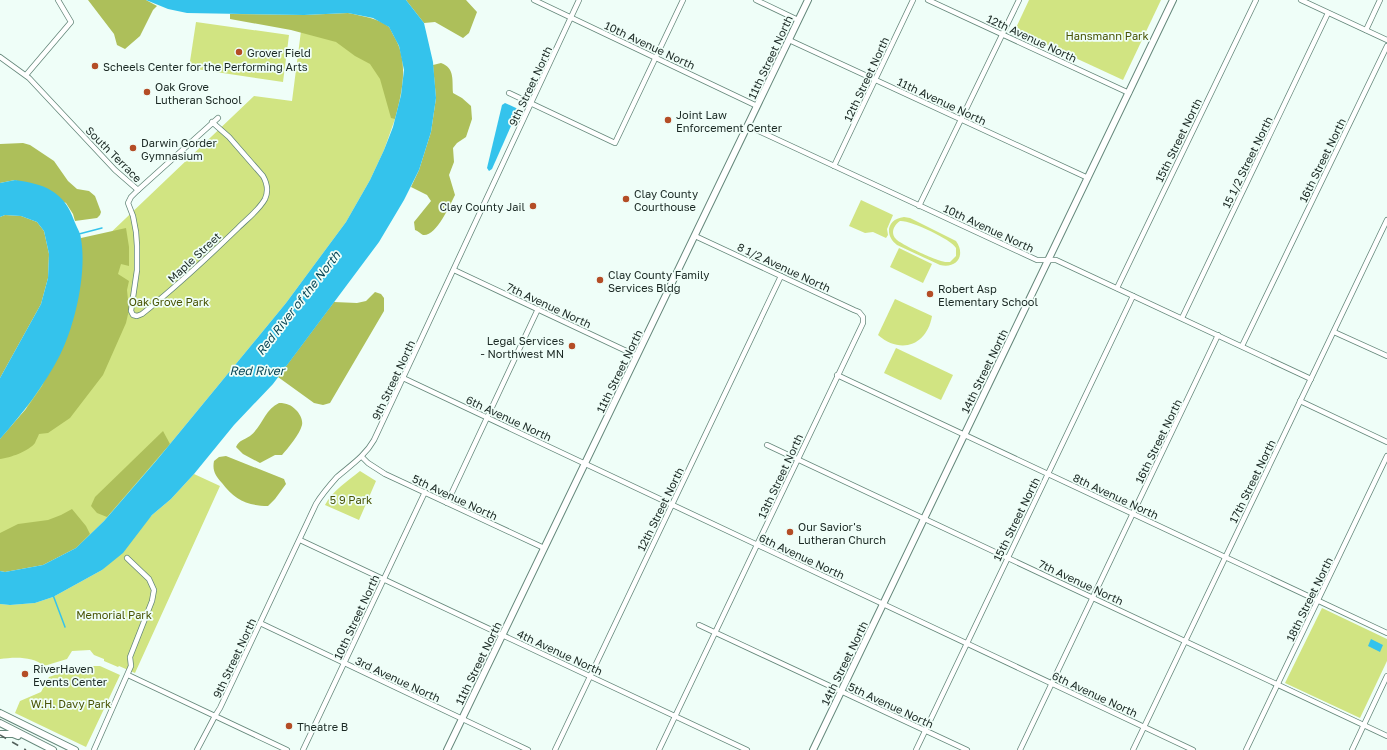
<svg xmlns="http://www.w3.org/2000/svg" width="1387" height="750" viewBox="0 0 1387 750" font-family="'Golos Text',sans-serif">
<rect width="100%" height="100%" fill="#effef8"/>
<g fill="#d1e482" fill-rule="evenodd">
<path d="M1029,0H1161L1123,80L1015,30Z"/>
<path d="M196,22L289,35L283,82L189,68Z"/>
<path d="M301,31L382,55L394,118L395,119L384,150L370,180L346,222L286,303L156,461L104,521L76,548L0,571V439L26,409L82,260L254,96L292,101Z"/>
<path d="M861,200L893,215L887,229L888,235L886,238L873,232L865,233L849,226Z"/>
<path d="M904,217L910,218L956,241C966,255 957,269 940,265L897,245C884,235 887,219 904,217ZM900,221C910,220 951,239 956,248V256L950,262C946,262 944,262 941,261C933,259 900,244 896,239C890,233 894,225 900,221Z"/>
<path d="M899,248L932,264L923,283L890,267Z"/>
<path d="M895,299L932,316C927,345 901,355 878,335Z"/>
<path d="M896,348L953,375L941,400L884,373Z"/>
<path d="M360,471L376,481L359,520L325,505C332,491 348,481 360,471Z"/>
<path d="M194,474L220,486L135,673L119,666L118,667L104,661V659L94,655L90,650L72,651L67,659L44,666C33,656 14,657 0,659V604L10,605L35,603L53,597L102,570L152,515L171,499Z"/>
<path d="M1322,608L1387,639V661L1360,718L1285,683Z"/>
<path d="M80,666H100L120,675L86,747L15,713L20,701L41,692L49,677Z"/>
</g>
<g fill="#adbf5a">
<path d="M88,0H146L157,6L153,10L140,36L125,49L117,45L114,34Z"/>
<path d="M406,0H466L477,12L469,33L463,38L435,22L424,23Z"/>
<path d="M348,13C361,16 379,18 389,27C391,30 393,35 395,38C409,63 402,93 395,119L391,118L380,79L370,64L355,56L336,42L291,30L230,19V14L304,15Z"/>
<path d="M441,63C455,68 452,80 453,93L462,98L471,106L472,119L466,137L457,143L453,148L454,162L449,175L455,195C450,205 436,237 423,235C421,234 418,231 415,230L414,222L431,201L427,195L411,187L419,170L431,132L436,98L433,65Z"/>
<path d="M23,143L30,145L54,161L68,181L77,189L89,191L95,196L101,212L100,215L97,218L75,221L73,214L66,203L15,180L0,183V144Z"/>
<path d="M5,215L21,216L37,222L44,231L49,254L48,278L41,304L0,378V217Z"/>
<path d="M126,228L129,247V266L121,264L118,274L129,281L127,290L129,310L126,323L103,375L70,418L48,433L39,434C38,437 36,440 35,443C29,451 10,458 0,459V439L26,409L42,386L71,325L81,278V238Z"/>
<path d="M375,292L381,294L384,298V311L330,403L323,405L314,403L278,377L334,302L357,303L366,301Z"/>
<path d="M279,403C287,403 291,405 296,410C300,414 303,420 302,425C300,434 288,448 282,455H275L260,463L243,454L236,447C239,440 244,440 250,436C262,427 265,409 279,403Z"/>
<path d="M163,431L170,444L107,517L97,513L91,506L95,497Z"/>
<path d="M226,456L284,479L286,484L275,499L268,506C247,506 234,499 222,483C216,476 212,471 214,461L219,457Z"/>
<path d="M72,509L86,526L90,534L76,548L43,565L5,572L0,571V533L18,524L48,520L61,515Z"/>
</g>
<g fill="#34c3ec">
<path d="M146,0H406L424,23L433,62L436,98L431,132L419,170L404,200L379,242L273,384L234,425L194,474L171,499L152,515L123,553L102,570L53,597L35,603L10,605L0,604V571L5,572L43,565L76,548L104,521L156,461L286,303L346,222L370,180L384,150L393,127L401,95L404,70L399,46L389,27L373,18L348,13L304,15L187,13L168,9Z"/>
<path d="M505,103L516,108L518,110L492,169L489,171L487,168L502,105Z"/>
<path d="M15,180C28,182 41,184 52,191C67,201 70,210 76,225C78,230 81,234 81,239C87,273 75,325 60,355C44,386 23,413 0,439V378L41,304L48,278L49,254L44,231L37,222L21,216L5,215L0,217V183Z"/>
<path d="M1371,639L1383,645L1380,652L1368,646Z"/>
</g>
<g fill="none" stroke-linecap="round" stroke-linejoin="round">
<g stroke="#34c3ec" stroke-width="1.5">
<path d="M79,234L102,228"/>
<path d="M53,595L65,627"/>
</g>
<g stroke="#64877a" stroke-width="6">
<g id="street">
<path d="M534,0L757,106"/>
<path d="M756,0L798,20"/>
<path d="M928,0L1129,93"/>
<path d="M1301,0L1387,40"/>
<path d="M1366,30L1380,0"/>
<path d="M789,40L1088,178"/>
<path d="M0,57L29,78L115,170L138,190"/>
<path d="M26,75L71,22L58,0"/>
<path d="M509,93L615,143L683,0"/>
<path d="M212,122L229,137L263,176C267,183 269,190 265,199C259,210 247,219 238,228C207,258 176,287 142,314L137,316L133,315L131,311L137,270V246L136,232L133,216L128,203L131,197L138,190L218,118"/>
<path d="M748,126L1037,260H1056L1311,379"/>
<path d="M834,166L913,0"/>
<path d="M919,206L1019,0"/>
<path d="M454,270L637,356"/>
<path d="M1117,288L1256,0"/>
<path d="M1182,318L1328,13"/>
<path d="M1334,332L1387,356"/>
<path d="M1242,346L1387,46"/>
<path d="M837,375L1387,633"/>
<path d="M403,378L1193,750"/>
<path d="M1300,401L1387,442"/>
<path d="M767,445L1387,736"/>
<path d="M362,457L368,463L385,474L544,548"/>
<path d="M447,503L538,309"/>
<path d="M300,540L747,750"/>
<path d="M260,623L528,750"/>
<path d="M699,625L967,750"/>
<path d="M128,675L287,750"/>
<path d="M94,750L131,666L130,657L152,601L154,590L149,579L127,558"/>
<path d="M197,750L215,716L220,708L316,504C322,494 329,486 337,477C351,465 365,456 374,440L579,0"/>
<path d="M303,750L425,492"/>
<path d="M555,750L781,276"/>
<path d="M659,750L863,323V317L859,312L854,310L695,236"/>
<path d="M916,750L1133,296"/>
<path d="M1020,750L1218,335"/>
<path d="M1133,750L1387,220"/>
<path d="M1246,750L1387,456"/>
<path d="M1352,750L1387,676"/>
</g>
</g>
<g stroke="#64877a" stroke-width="8">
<g id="secondary">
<path d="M0,713L75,750"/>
<path d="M0,723L53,750"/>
<path d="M0,734H13L18,736"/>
<path d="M447,750L808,0"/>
<path d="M813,750L1173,0"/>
</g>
</g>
<use href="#street" stroke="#fff" stroke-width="4.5"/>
<use href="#secondary" stroke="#fff" stroke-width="6"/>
<path stroke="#53615c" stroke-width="1.5" stroke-dasharray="7 7" stroke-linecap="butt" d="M0,735L26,750"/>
</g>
<g fill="#b44d26" stroke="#effef8" stroke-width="1.5">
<circle cx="239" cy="52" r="4"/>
<circle cx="95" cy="66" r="4"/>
<circle cx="147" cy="92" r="4"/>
<circle cx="668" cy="120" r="4"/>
<circle cx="133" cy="148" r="4"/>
<circle cx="626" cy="199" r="4"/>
<circle cx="533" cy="206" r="4"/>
<circle cx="600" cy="280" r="4"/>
<circle cx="930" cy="294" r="4"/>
<circle cx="572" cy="346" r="4"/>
<circle cx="790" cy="532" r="4"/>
<circle cx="25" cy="674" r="4"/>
<circle cx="289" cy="726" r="4"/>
</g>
<g text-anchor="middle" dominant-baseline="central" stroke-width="3.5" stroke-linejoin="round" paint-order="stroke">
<g font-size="11" fill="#495405" stroke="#effef8">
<text x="1107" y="35">Hansmann Park</text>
<text x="169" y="301">Oak Grove Park</text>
<text x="351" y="499">5 9 Park</text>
<text x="114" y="614">Memorial Park</text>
<text x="71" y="703">W.H. Davy Park</text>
</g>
<g font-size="11" fill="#1a2823" stroke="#effef8">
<text transform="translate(1032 38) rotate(25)">12th Avenue North</text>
<text transform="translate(650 45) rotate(25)">10th Avenue North</text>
<text transform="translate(770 57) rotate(-65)">11th Street North</text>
<text transform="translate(866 79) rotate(-65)">12th Street North</text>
<text transform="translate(530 86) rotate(-65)">9th Street North</text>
<text transform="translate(942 101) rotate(25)">11th Avenue North</text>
<text transform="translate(1178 140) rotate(-64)">15th Street North</text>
<text transform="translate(114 154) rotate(45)">South Terrace</text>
<text transform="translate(1322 160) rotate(-64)">16th Street North</text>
<text transform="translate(1247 162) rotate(-64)">15 1/2 Street North</text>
<text transform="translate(989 228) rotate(25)">10th Avenue North</text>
<text transform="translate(194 257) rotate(-43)">Maple Street</text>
<text transform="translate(784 267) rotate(25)">8 1/2 Avenue North</text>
<text transform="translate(549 305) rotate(25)">7th Avenue North</text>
<text transform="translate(619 371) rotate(-64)">11th Street North</text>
<text transform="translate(984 371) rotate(-64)">14th Street North</text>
<text transform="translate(393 380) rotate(-65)">9th Street North</text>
<text transform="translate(509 418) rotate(25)">6th Avenue North</text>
<text transform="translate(1158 441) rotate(-64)">16th Street North</text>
<text transform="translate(780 476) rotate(-65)">13th Street North</text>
<text transform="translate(1252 481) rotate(-64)">17th Street North</text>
<text transform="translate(1116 496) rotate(25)">8th Avenue North</text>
<text transform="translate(455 497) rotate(25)">5th Avenue North</text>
<text transform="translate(660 509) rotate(-64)">12th Street North</text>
<text transform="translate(1016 519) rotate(-64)">15th Street North</text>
<text transform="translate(802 556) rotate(25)">6th Avenue North</text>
<text transform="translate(1081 582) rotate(25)">7th Avenue North</text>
<text transform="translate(1309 599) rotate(-64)">18th Street North</text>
<text transform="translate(356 617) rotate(-65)">10th Street North</text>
<text transform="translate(560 652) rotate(25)">4th Avenue North</text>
<text transform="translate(234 658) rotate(-65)">9th Street North</text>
<text transform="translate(478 663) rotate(-64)">11th Street North</text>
<text transform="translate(844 663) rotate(-64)">14th Street North</text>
<text transform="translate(398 679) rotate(25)">3rd Avenue North</text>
<text transform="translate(1095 694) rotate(25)">6th Avenue North</text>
<text transform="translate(891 705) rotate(25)">5th Avenue North</text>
</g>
<g font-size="11" fill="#1a2823" stroke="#effef8" text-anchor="start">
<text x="247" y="52">Grover Field</text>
<text x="103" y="66">Scheels Center for the Performing Arts</text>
<text x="155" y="86">Oak Grove<tspan x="155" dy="13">Lutheran School</tspan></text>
<text x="676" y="114">Joint Law<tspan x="676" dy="13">Enforcement Center</tspan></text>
<text x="141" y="142">Darwin Gorder<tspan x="141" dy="13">Gymnasium</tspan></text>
<text x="634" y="193">Clay County<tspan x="634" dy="13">Courthouse</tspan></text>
<text x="525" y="206" text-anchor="end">Clay County Jail</text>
<text x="608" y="274">Clay County Family<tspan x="608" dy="13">Services Bldg</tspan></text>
<text x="938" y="288">Robert Asp<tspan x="938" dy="13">Elementary School</tspan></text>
<text x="564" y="340" text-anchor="end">Legal Services<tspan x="564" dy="13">- Northwest MN</tspan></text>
<text x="798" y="526">Our Savior's<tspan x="798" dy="13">Lutheran Church</tspan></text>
<text x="33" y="668">RiverHaven<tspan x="33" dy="13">Events Center</tspan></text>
<text x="297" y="726">Theatre B</text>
</g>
<g font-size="12" font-style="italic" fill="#074556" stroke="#effef8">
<text transform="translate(298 303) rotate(-52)">Red River of the North</text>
<text x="257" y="370">Red River</text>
</g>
</g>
</svg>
